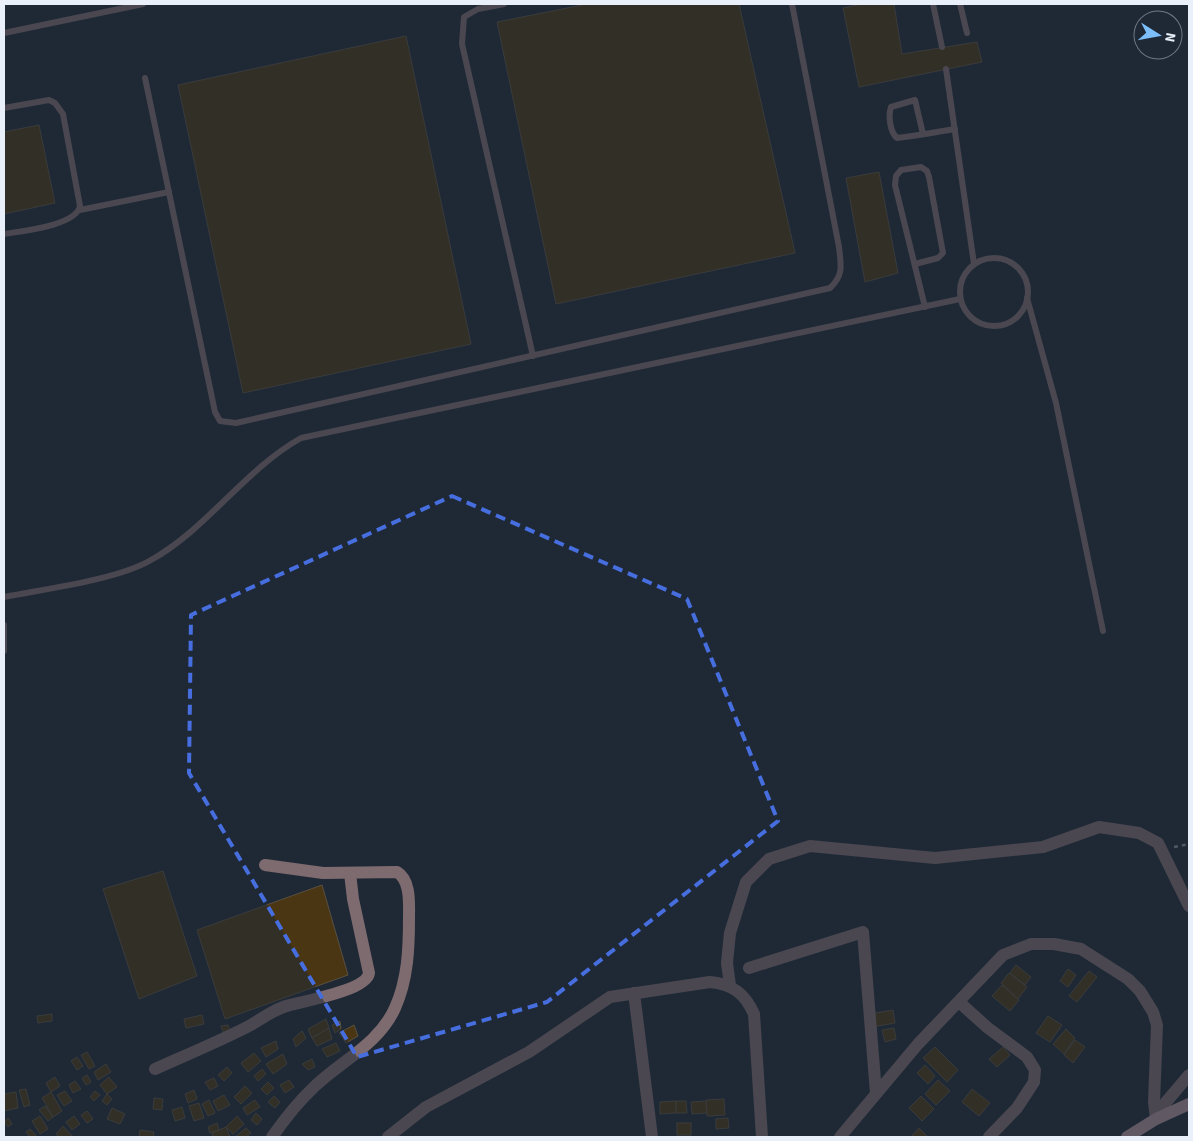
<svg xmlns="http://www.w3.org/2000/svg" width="1193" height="1141" viewBox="0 0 1193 1141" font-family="'Source Sans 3',sans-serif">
<rect width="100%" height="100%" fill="#1f2936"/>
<g fill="#4a3613" stroke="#5a5041">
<path d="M587,4H739L795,253L556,304L497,22Z"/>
<path d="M862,4H894L902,54L977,42L982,62L859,87L843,8Z"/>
<path d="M406,36L471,344L243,393L178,85Z"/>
<path d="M39,125L55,203L4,214V132Z"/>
<path d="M879,172L898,273L865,282L846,178Z"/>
<path d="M163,871L197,976L139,999L103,889Z"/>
<path d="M322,885L348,975L225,1019L197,930Z"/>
<path d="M1016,965L1031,977L1025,985L1010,973Z"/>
<path d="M1068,969L1076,975L1068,987L1060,981Z"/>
<path d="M1089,971L1097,977L1077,1002L1069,996Z"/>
<path d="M1009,973L1027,987L1018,999L1001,983Z"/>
<path d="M1002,985L1019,1000L1010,1011L992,996Z"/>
<path d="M893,1010L895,1023L872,1027L870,1014Z"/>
<path d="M52,1014V1021L38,1023L37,1016Z"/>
<path d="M202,1015L204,1024L186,1028L184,1019Z"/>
<path d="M1048,1016L1062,1025L1050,1042L1036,1033Z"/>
<path d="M326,1019L329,1028L312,1038L308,1029Z"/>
<path d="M340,1021L341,1029L335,1033L332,1025Z"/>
<path d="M228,1025L230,1032L224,1034L221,1026Z"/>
<path d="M354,1025L358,1036L346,1043L339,1033Z"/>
<path d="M329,1028L332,1039L317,1046L312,1038Z"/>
<path d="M894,1028L896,1039L885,1042L882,1030Z"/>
<path d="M1066,1029L1075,1038L1064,1054L1053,1044Z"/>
<path d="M302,1031L306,1038L296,1047L293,1039Z"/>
<path d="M1075,1040L1085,1047L1073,1063L1064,1055Z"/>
<path d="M276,1041L278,1049L266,1057L261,1048Z"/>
<path d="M336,1043L340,1051L327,1057L322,1049Z"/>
<path d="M935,1047L958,1070L947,1082L923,1058Z"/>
<path d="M1003,1047L1010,1055L997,1067L989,1059Z"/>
<path d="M87,1052L95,1066L89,1069L81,1055Z"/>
<path d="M254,1053L261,1061L248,1072L241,1063Z"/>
<path d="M283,1054L287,1064L273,1074L266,1064Z"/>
<path d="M77,1057L83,1066L77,1070L71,1061Z"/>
<path d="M312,1059L315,1067L308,1070L302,1064Z"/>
<path d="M106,1064L111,1072L98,1080L94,1072Z"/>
<path d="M925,1065L935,1076L928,1084L917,1073Z"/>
<path d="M227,1067L232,1073L224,1081L218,1075Z"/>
<path d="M262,1069L266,1074L258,1081L254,1076Z"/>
<path d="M87,1075L91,1082L86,1085L82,1078Z"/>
<path d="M55,1077L60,1086L51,1092L46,1083Z"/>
<path d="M109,1077L117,1087L107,1094L100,1085Z"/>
<path d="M214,1078L218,1086L210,1090L205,1082Z"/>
<path d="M289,1080L294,1087L285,1093L280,1085Z"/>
<path d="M938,1080L950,1091L936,1105L925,1094Z"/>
<path d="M75,1081L81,1089L73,1093L69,1085Z"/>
<path d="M268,1082L274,1088L267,1095L261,1089Z"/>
<path d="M245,1086L252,1093L241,1104L234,1097Z"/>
<path d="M26,1089L30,1105L24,1107L19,1090Z"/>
<path d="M972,1089L990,1103L979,1116L962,1102Z"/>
<path d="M194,1090L197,1099L188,1103L185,1094Z"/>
<path d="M65,1091L72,1101L64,1106L57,1095Z"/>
<path d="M95,1091L100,1095L94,1101L90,1097Z"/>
<path d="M16,1092L18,1108L4,1111V1094Z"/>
<path d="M51,1092L62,1111L53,1117L42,1098Z"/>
<path d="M107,1094L112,1099L107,1105L102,1101Z"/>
<path d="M224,1095L230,1105L218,1111L213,1101Z"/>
<path d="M274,1096L280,1102L275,1108L268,1102Z"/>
<path d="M921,1096L934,1109L922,1121L909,1108Z"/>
<path d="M154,1098L163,1099L162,1110L153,1109Z"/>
<path d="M724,1099L725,1115L707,1116L706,1100Z"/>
<path d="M209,1100L215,1113L208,1116L202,1104Z"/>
<path d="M255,1100L260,1107L247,1115L243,1108Z"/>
<path d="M676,1101V1113L660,1114V1102Z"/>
<path d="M676,1101H686L687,1113H676Z"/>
<path d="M706,1101L707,1113L692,1114L691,1102Z"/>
<path d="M199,1103L204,1118L194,1121L189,1106Z"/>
<path d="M45,1106L53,1117L48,1121L39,1110Z"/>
<path d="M182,1107L185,1118L175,1121L172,1110Z"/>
<path d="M112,1108L125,1114L120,1124L107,1119Z"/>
<path d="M87,1111L93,1119L87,1123L81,1115Z"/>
<path d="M256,1113L262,1119L257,1125L251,1120Z"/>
<path d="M40,1116L48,1129L40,1134L32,1121Z"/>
<path d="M74,1116L80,1124L72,1130L66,1122Z"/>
<path d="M237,1116L244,1124L233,1134L226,1127Z"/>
<path d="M8,1118L12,1124L8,1127L4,1122Z"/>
<path d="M728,1118L729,1128L716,1129V1119Z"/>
<path d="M217,1123L219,1130L210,1133L208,1127Z"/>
<rect x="677" y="1123" width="14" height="12"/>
<path d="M63,1126L73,1137H59L56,1134Z"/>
<path d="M226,1127L230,1137H213L212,1133Z"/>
<path d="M246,1128L251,1133L246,1137H235Z"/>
<path d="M919,1128L928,1137H911Z"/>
<path d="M30,1129L36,1135L34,1137H30L26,1132Z"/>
<path d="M140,1130L154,1132L153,1137H139Z"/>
</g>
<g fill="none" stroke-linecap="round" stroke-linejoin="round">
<path stroke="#878f9a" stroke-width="2.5" stroke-dasharray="4 4" stroke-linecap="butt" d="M1174,847L1189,844"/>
<g stroke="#7e6b6f" stroke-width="6">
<path d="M504,4L478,9L464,17L462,44L533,356"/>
<path d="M933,4L942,47"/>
<path d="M960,4L967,33"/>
<path d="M4,33L143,4"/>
<path d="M946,69L974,264"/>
<path d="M145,78L215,412L220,421L236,423L830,288C844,275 841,265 839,247L792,4"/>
<path d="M4,108L49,100L55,103L63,114L80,206C76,226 21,231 4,234"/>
<path d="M923,134L915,100L891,107C888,116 890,132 897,138C917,136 936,132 955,129"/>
<path d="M80,210L169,192"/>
<circle cx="994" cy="292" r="34"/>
<path d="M915,264L938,258L943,253L929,177L927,171L921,167L901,170L896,176L895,185L925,307"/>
<path d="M1027,298L1056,403L1103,631"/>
<path d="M4,597C44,589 117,580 151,560C207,529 244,470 301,438L960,299"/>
<path d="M4,625V651"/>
</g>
<g stroke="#7e6b6f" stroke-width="12">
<path d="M265,865L323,873L397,872C411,880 409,904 409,918C409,948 408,979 395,1008C379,1044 341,1061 314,1087C298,1102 284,1120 272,1137"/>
<path d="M749,968L863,932L876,1093"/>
<path d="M730,986L727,963L730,933L746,882L769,859L810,846L935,858L1043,847L1099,827L1139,833L1158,843L1189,906"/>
<path d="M634,993L652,1137"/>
<path d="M959,1002L988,1028L1027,1057L1035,1070L1034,1082L1017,1108L989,1137"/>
<path d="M155,1069C186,1055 218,1042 249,1026C262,1019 275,1008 290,1005C305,1001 367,990 369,973L353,899L350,873"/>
<path d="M1156,1114L1189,1075"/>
<path d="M388,1137L426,1107L529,1052L610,997L710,982C733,984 745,994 754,1014L762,1137"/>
<path d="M840,1137L918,1044L1003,955L1031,944H1054L1081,949L1128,979L1140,991L1153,1012L1157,1025L1154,1102L1156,1119"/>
</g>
<path stroke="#af9098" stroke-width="12" d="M1127,1137L1156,1119L1189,1104"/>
</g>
<path d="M0 0H1193V1141H0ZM452,496L687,599L778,821L547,1002L357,1057L189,773L191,615Z" fill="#1f2936" fill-opacity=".55" fill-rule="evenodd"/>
<path fill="none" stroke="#466edf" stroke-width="4" stroke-dasharray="10 6" stroke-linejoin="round" d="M452,496L687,599L778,821L547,1002L357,1057L189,773L191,615Z"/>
<rect width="1193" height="1141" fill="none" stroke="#e9f0f9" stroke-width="10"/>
<g transform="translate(1158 35) rotate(101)"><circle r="24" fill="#1f2936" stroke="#707984"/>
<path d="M0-4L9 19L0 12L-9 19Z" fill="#7bbef9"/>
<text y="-8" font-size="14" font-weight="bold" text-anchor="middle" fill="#e9f0f9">N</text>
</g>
</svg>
